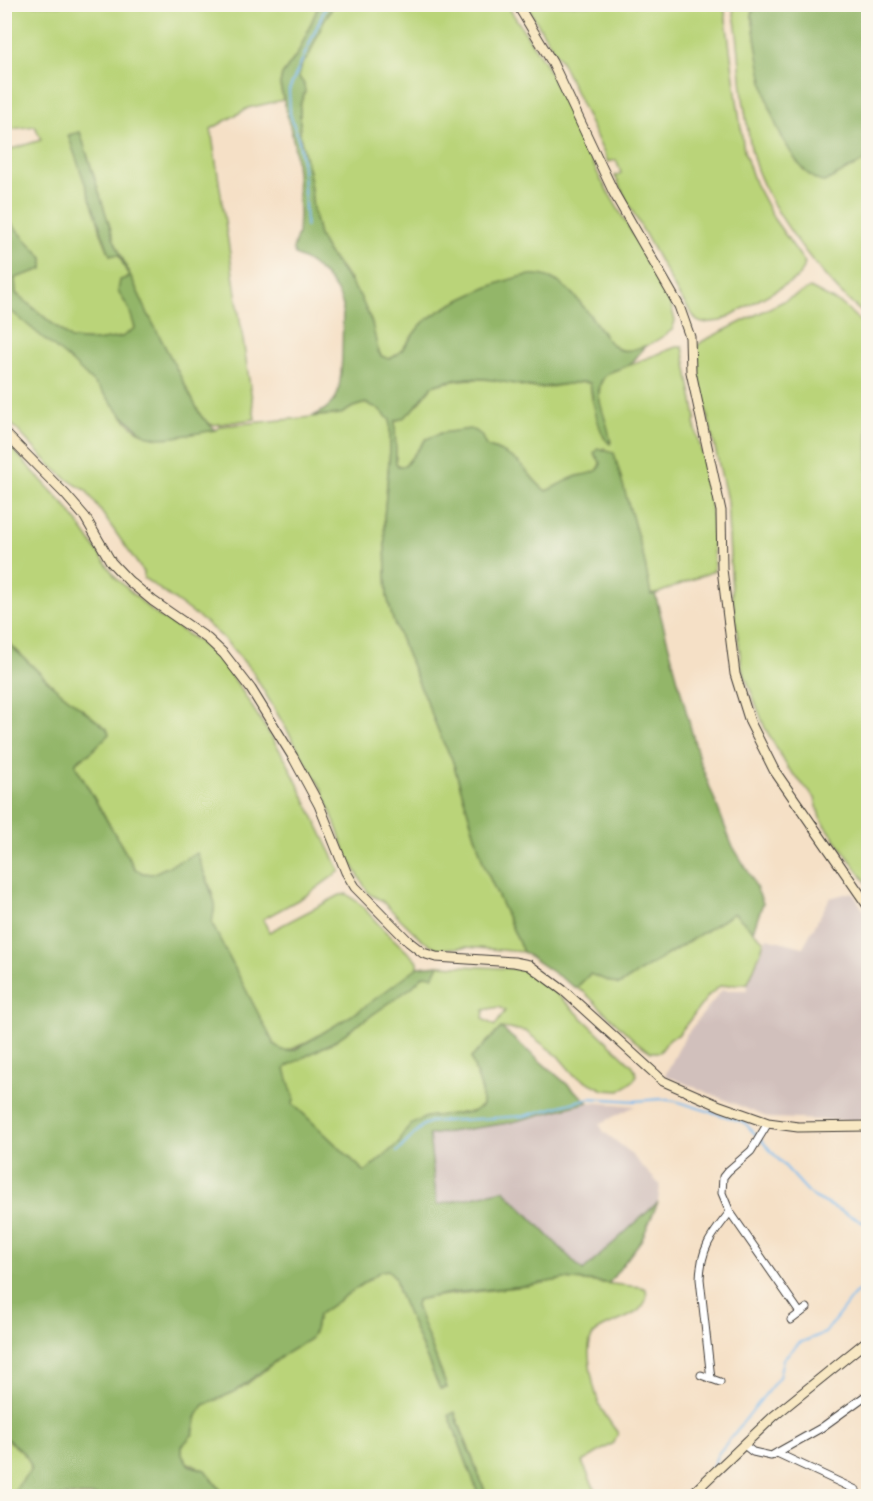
<svg xmlns="http://www.w3.org/2000/svg" width="873" height="1501" viewBox="0 0 873 1501" font-family="Mynerve,sans-serif">
<rect width="100%" height="100%" fill="#fbf7ec"/>
<filter id="ink" filterUnits="userSpaceOnUse"><feTurbulence type="fractalNoise" baseFrequency=".0167" numOctaves="2"/><feDisplacementMap in="SourceGraphic" scale="12" xChannelSelector="R" yChannelSelector="G"/><feConvolveMatrix kernelMatrix="1 2 1 2 8 2 1 2 1" color-interpolation-filters="sRGB"/></filter>
<filter id="wash" filterUnits="userSpaceOnUse"><feTurbulence type="fractalNoise" baseFrequency=".008" numOctaves="4" result="noise"/><feDisplacementMap in="SourceGraphic" scale="24" xChannelSelector="R" yChannelSelector="G"/><feGaussianBlur stdDeviation="1.35" result="paint"/><feColorMatrix in="noise" values="0 0 0 0 0 0 0 0 0 0 0 0 0 0 0 0 0 1.4 0 .05"/><feComposite in="paint" operator="in"/></filter>
<g filter="url(#wash)">
<rect width="100%" height="100%" fill="#f5e0c6"/>
<g fill="#d1c0bc">
<path d="M852,892L868,917V1118L855,1121L769,1118L665,1075L686,1035L722,990H747L748,983L767,938L803,947L830,898Z"/>
<path d="M588,1102L635,1106L599,1124L604,1132L626,1149L660,1185L658,1202L583,1271L504,1190L436,1205L428,1135L509,1123Z"/>
</g>
<g fill="#bad479" stroke="#6b784a" stroke-width="1.5" fill-rule="evenodd">
<path d="M5,5H319L298,53L282,75L280,85L283,100L248,108L211,129L255,419L213,425L208,423L201,416L148,314L114,240L80,132L101,233L110,255H119L129,277L123,296L134,319L135,328L122,337L96,341L71,339L16,293L15,278L43,269V258L5,217V151L41,140L35,126L5,130Z"/>
<path d="M334,5H507L545,63L601,180L653,268L671,305L675,321L672,330C660,339 637,354 621,350C607,346 598,325 590,315C580,303 569,292 557,281C543,281 524,276 511,280C489,285 435,309 420,326C410,337 403,354 389,359L381,356L350,280L327,251L319,236L313,209L309,172L300,137V105L305,92L299,77L302,63L308,57L324,20Z"/>
<path d="M526,5H724L744,151L755,183L774,219L805,263L803,270L796,279L721,321L702,323L697,321L678,294L628,203L615,176L621,173L616,160L608,162L562,63Z"/>
<path d="M732,5H754L752,16L758,54L824,182L868,159V317C829,288 779,222 760,177C750,155 748,128 744,105C739,72 740,37 732,5Z"/>
<path d="M810,288L843,305L868,329V885L820,818L815,798L788,768L765,728L742,668L732,594L727,500L701,387L697,350L698,345L703,341Z"/>
<path d="M4,306C39,331 72,360 102,391C115,405 128,429 147,435C169,442 194,432 215,430L221,426L341,414L353,407L366,403L379,409L390,420V450L384,518L387,596L393,620L443,742L452,759L484,865L523,952L466,947L439,949L423,941L381,900L369,894L347,856L323,791L252,671L222,637L205,622L144,578V573L86,490C52,475 31,441 5,418Z"/>
<path d="M676,347H683L696,418L694,423L706,468L712,518L714,571L651,596L644,559L614,454L604,448L598,470L591,474L577,476L546,491C535,483 528,471 518,462C508,454 498,450 486,446L481,435L426,439L405,466L401,467L396,464L395,421C412,415 422,400 432,386C455,379 477,377 501,381C514,383 525,388 538,388C555,388 573,380 590,383L592,399L604,438L611,442C606,422 589,389 608,373Z"/>
<path d="M5,441L69,510L116,578L154,613L198,641L216,657L237,683L286,760L340,871L307,895L263,919L269,932L340,895L347,894L361,905L383,929L418,962C418,963 419,965 418,966C412,980 300,1051 284,1051L274,1044L220,943L211,920C222,899 202,874 197,854L152,874L143,873L135,869L76,767V762L89,754L107,729L53,686L5,639L4,564L9,559L4,555Z"/>
<path d="M734,913L764,941L761,951L748,983L720,986L709,995L678,1035L670,1038L660,1052H651L635,1041L584,992L576,988L590,974L619,985Z"/>
<path d="M439,965L524,969L537,975L633,1066L637,1075L634,1080L620,1091L604,1090L574,1075L558,1056L525,1031L501,1028L471,1058L482,1091V1105L472,1112L426,1117L403,1134L400,1142L365,1172L293,1104L285,1069L286,1066L333,1042L412,987L424,975L433,976ZM499,1007L505,1011L495,1026L483,1019L484,1010Z"/>
<path d="M388,1270L395,1277L398,1291L440,1389L447,1388L416,1306L417,1300L420,1298L526,1286L564,1279L641,1287L646,1289C652,1319 609,1319 594,1334C582,1346 595,1396 602,1410C607,1418 612,1426 618,1433L614,1443L582,1462L598,1496H487L455,1413L449,1415L479,1496H225L211,1477L196,1466L186,1462L182,1455V1446L193,1434L198,1412L204,1405L234,1392L247,1384L285,1354L310,1339L315,1330L318,1315L381,1271Z"/>
<path d="M4,1437C39,1465 38,1465 10,1496H5Z"/>
</g>
<g fill="#93b669" stroke="#586942" stroke-width="1.5">
<path d="M319,5H334L324,20L308,58L302,63L299,77L304,84L305,92L300,105V137L309,172L313,209L319,236L327,251L360,296L372,323L378,351L381,356L389,359C405,353 411,334 423,323C444,305 502,278 531,275C562,272 584,307 600,329C605,336 610,345 618,349C627,353 636,348 645,346C640,351 636,360 630,364C623,370 611,369 605,376C588,394 612,424 610,444C599,438 592,396 590,383L582,382L538,388L486,379L468,378L448,381L432,386L413,410L403,418L395,421L396,463L398,466H405L426,439L441,433L470,429L476,431L481,435L486,446C498,450 508,454 518,462C528,471 535,483 546,491C556,487 567,479 578,476C585,474 592,474 598,470L601,463L594,453L598,448L614,453L644,559L651,595L655,594L699,759L732,845L751,876L763,903L753,931L734,913L619,985L590,974L576,988L523,952L484,865L452,759L443,742L393,620L387,596L384,518L390,450V420L379,409L366,403L353,407L341,414L313,416C322,412 329,408 335,399C344,386 342,325 343,306C337,284 316,264 295,255L293,249L298,233L299,213L297,174L294,143L280,85L282,75L298,53Z"/>
<path d="M754,5H868V159L824,182C800,180 774,125 768,102C760,74 756,45 752,16Z"/>
<path d="M80,132L114,240L148,314L201,416L215,430L175,437L158,438L145,435L119,412L103,392L72,362L5,306V217L43,258V269L15,278L16,294L71,339L96,341L122,337L135,328L129,309L118,291L120,280L129,277L119,255H110L68,135Z"/>
<path d="M4,639L53,686L107,729L109,734L89,754L79,759L76,762V767L135,869L143,873L152,874L197,853L215,903L212,924L274,1044C281,1051 286,1053 296,1049L359,1011L418,967L439,965L433,976L424,975L412,987L333,1042L287,1066L285,1069L294,1099L293,1104L365,1172L400,1142L403,1134L412,1124L426,1117L472,1112L482,1106V1091L471,1058L501,1028L588,1102L509,1123L429,1135L437,1205L504,1190L583,1271L658,1202L642,1239L609,1283L564,1279L526,1286L451,1293L417,1300L416,1306L447,1388L440,1389L398,1291L395,1277L388,1270L381,1271L318,1315L315,1330L310,1339L285,1354L234,1392L204,1405L196,1417L193,1434L182,1446V1455L189,1465L205,1470L225,1496H10L31,1469C31,1456 14,1445 4,1437Z"/>
<path d="M455,1412L458,1423L487,1496H479L449,1415Z"/>
</g>
<g fill="none" stroke-linecap="round" stroke-linejoin="round">
<g stroke="#79baee" stroke-width="2">
<path d="M306,226L303,169L299,141L290,114L289,90L327,4"/>
<path d="M761,1140L812,1196L868,1225"/>
<path d="M397,1152L423,1125L430,1122L524,1116L589,1098L635,1101L661,1099L675,1101L744,1122L757,1136"/>
<path d="M711,1470L718,1454L779,1377L783,1359L799,1343L825,1333L853,1296L868,1283"/>
</g>
</g>
</g>
<g filter="url(#ink)">
<g fill="none" stroke-linecap="round" stroke-linejoin="round">
<g stroke="#3d3936" stroke-width="9">
<g id="street">
<path d="M768,1123L751,1151L728,1171L723,1177L722,1193L730,1212L800,1313"/>
<path d="M791,1320L807,1308"/>
<path d="M863,1344L868,1354"/>
<path d="M701,1375L720,1382"/>
<path d="M711,1379L700,1279C701,1248 711,1236 730,1212"/>
<path d="M744,1445L753,1452L771,1456L821,1428L868,1394"/>
<path d="M777,1453L856,1490"/>
</g>
</g>
<g stroke="#3d3936" stroke-width="11">
<g id="secondary">
<path d="M517,4L552,62L614,193L679,306L690,337L691,372L721,511L722,569L735,674L750,722L774,770L868,906"/>
<path d="M4,432L65,494L85,517L111,562L129,581L153,601L208,639L224,654L251,689L293,757L319,805L346,872L355,887L409,942L423,953L436,957L514,962L529,965L564,991L663,1081L720,1106L768,1123L798,1127L868,1126"/>
<path d="M690,1496L774,1416L868,1340"/>
</g>
</g>
<use href="#street" stroke="#fff" stroke-width="7"/>
<use href="#secondary" stroke="#f8e8c3" stroke-width="9"/>
</g>
</g>
<rect width="873" height="1501" fill="none" stroke="#fbf7ec" stroke-width="24"/>
</svg>
